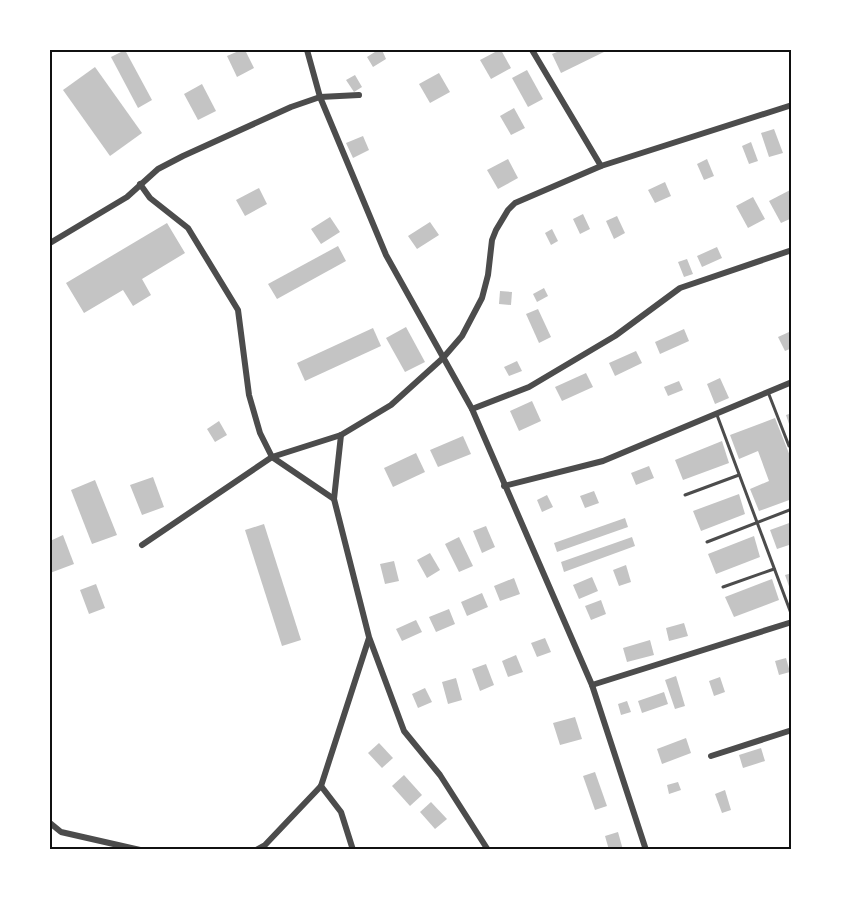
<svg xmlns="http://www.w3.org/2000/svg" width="841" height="899" viewBox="0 0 841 899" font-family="'Noto Sans',sans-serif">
<rect width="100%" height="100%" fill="#fff"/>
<g fill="#c4c4c4">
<path d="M125,50L152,100L138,108L111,57Z"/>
<path d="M241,50H245L254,68L237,77L227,56Z"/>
<path d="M378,50H382L386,59L373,67L367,57Z"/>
<path d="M499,50H501L511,68L491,79L480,60Z"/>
<path d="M562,50H608L561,73L552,54Z"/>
<path d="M95,67L142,133L110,156L63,90Z"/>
<path d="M527,70L543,99L528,107L512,78Z"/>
<path d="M439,73L450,92L430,103L419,84Z"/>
<path d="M355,75L362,87L354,92L346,80Z"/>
<path d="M202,84L216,111L198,120L184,94Z"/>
<path d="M514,108L525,128L511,135L500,116Z"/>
<path d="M774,129L783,153L769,157L761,133Z"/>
<path d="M363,136L369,150L353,158L346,143Z"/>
<path d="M751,142L758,161L749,164L742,146Z"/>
<path d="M508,159L518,178L498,189L487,170Z"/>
<path d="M707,159L714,176L704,180L697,164Z"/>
<path d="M665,182L671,196L655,203L648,190Z"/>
<path d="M259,188L267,204L245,216L236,200Z"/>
<path d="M792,189V218L781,223L769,201Z"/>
<path d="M753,197L765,219L748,228L736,206Z"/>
<path d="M583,214L590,229L580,234L573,219Z"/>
<path d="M617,216L625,233L614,239L606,221Z"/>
<path d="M330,217L340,232L321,244L311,229Z"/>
<path d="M430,222L439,235L417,249L408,236Z"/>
<path d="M167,223L185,253L142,279L151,295L133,306L123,290L84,313L66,283Z"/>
<path d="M552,229L558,241L551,245L545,233Z"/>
<path d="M338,246L346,261L277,299L268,284Z"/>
<path d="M717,247L722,258L702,267L697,256Z"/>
<path d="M687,259L693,274L684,277L678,262Z"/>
<path d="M544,288L548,296L537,302L533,294Z"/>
<path d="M500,291L512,292L511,305L499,304Z"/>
<path d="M538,309L551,337L539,343L526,314Z"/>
<path d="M406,327L425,362L405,372L386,338Z"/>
<path d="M373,328L381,346L305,381L297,363Z"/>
<path d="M684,329L689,341L660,354L655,342Z"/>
<path d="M789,332L792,338V348L785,351L778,337Z"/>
<path d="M636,351L642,363L615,376L609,363Z"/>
<path d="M517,361L522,371L509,376L504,367Z"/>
<path d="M586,373L593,387L562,401L555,387Z"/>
<path d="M720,378L729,398L715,404L707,384Z"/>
<path d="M679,381L683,390L668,396L664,387Z"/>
<path d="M532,401L541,421L519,431L510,411Z"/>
<path d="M792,413V430H791L786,415Z"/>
<path d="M775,418L792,461V499L759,511L750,489L769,481L758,451L739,459L730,435Z"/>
<path d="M219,421L227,435L215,442L207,429Z"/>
<path d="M463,436L471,454L438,467L430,450Z"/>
<path d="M722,441L729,463L683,480L675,460Z"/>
<path d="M416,453L425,472L393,487L384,468Z"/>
<path d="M649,466L654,478L636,485L631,473Z"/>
<path d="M153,477L164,507L142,515L130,485Z"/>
<path d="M95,480L117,535L92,544L71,490Z"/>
<path d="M594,491L599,503L585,508L580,496Z"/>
<path d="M739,494L745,514L701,531L693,511Z"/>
<path d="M547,495L553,507L542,512L537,500Z"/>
<path d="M625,518L628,527L557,552L554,543Z"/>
<path d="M792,522V544L777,549L770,530Z"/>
<path d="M264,524L301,640L282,646L245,530Z"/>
<path d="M486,526L495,547L482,553L473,531Z"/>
<path d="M63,535L74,564L50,573V541Z"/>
<path d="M754,536L760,557L716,574L708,554Z"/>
<path d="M459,537L473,566L459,572L445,544Z"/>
<path d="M632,537L635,546L564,572L561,562Z"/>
<path d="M430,553L440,570L427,578L417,560Z"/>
<path d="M394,561L399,581L385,584L380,564Z"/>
<path d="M626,565L631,582L619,586L613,570Z"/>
<path d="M792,573V592H791L785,575Z"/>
<path d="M592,577L598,591L579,599L573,585Z"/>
<path d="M514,578L520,594L500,601L494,586Z"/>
<path d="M772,579L779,600L734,617L725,597Z"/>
<path d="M96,584L105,608L89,614L80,590Z"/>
<path d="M482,593L488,607L467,616L461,602Z"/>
<path d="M601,600L606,614L591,620L585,606Z"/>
<path d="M449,609L455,624L436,632L429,617Z"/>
<path d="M416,620L422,632L402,641L396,629Z"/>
<path d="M684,623L688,636L669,641L666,628Z"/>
<path d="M545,638L551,652L537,657L531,643Z"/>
<path d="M650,640L654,655L627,662L623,648Z"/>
<path d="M516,655L523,672L508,677L502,661Z"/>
<path d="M786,658L790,672L779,675L775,661Z"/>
<path d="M486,664L494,685L480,691L472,669Z"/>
<path d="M676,676L685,706L675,709L665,680Z"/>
<path d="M720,677L725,692L714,696L709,681Z"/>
<path d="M456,678L462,700L448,704L442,682Z"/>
<path d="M425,688L432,702L418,708L412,694Z"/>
<path d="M664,692L668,704L642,713L638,701Z"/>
<path d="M627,701L631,712L621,715L618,704Z"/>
<path d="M575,717L582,739L560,745L553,723Z"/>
<path d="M686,738L691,753L662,764L657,749Z"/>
<path d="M379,743L393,758L382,768L368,753Z"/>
<path d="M761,748L765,761L743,768L739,755Z"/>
<path d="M595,772L607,806L595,810L583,776Z"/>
<path d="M404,775L422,795L410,806L392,786Z"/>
<path d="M678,782L681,790L669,794L667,785Z"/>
<path d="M725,790L731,810L722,813L715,794Z"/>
<path d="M431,802L447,819L435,829L420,812Z"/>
<path d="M618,832L623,850H609L605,836Z"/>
</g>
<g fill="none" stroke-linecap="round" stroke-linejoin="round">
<g stroke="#4c4c4c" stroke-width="3">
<path d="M768,392L789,446L792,445"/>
<path d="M717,415L792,616"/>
<path d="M685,495L739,475"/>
<path d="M707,542L792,509"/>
<path d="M723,587L774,569"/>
</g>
<g stroke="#4c4c4c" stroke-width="6">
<path d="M307,50L320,97L386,255L472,409L592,685L646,850"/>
<path d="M532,50L601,166"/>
<path d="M140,184L150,198L188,228L238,310L249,395L260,433L272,457L334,499L369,637L404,731L440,775L488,850"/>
<path d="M50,243L127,197L158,169L183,156L291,107L320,97L359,95"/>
<path d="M472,409L529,387L615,336L680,288L792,250"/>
<path d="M504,486L603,461L792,382"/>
<path d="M334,499L341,435"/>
<path d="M142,545L272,457L341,435L391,405L443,358L462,336L482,298L488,275L492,240L496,230L508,210L515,203L601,166L792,105"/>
<path d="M592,685L792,622"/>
<path d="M711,756L792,730"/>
<path d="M321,786L341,812L353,850"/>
<path d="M50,823L61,832L140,850"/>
<path d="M256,850L265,845L321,786L369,638"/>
</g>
</g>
<rect width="841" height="899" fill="none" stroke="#ffffff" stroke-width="102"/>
<rect x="51" y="51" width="739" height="797" fill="none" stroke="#111" stroke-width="2"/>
</svg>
